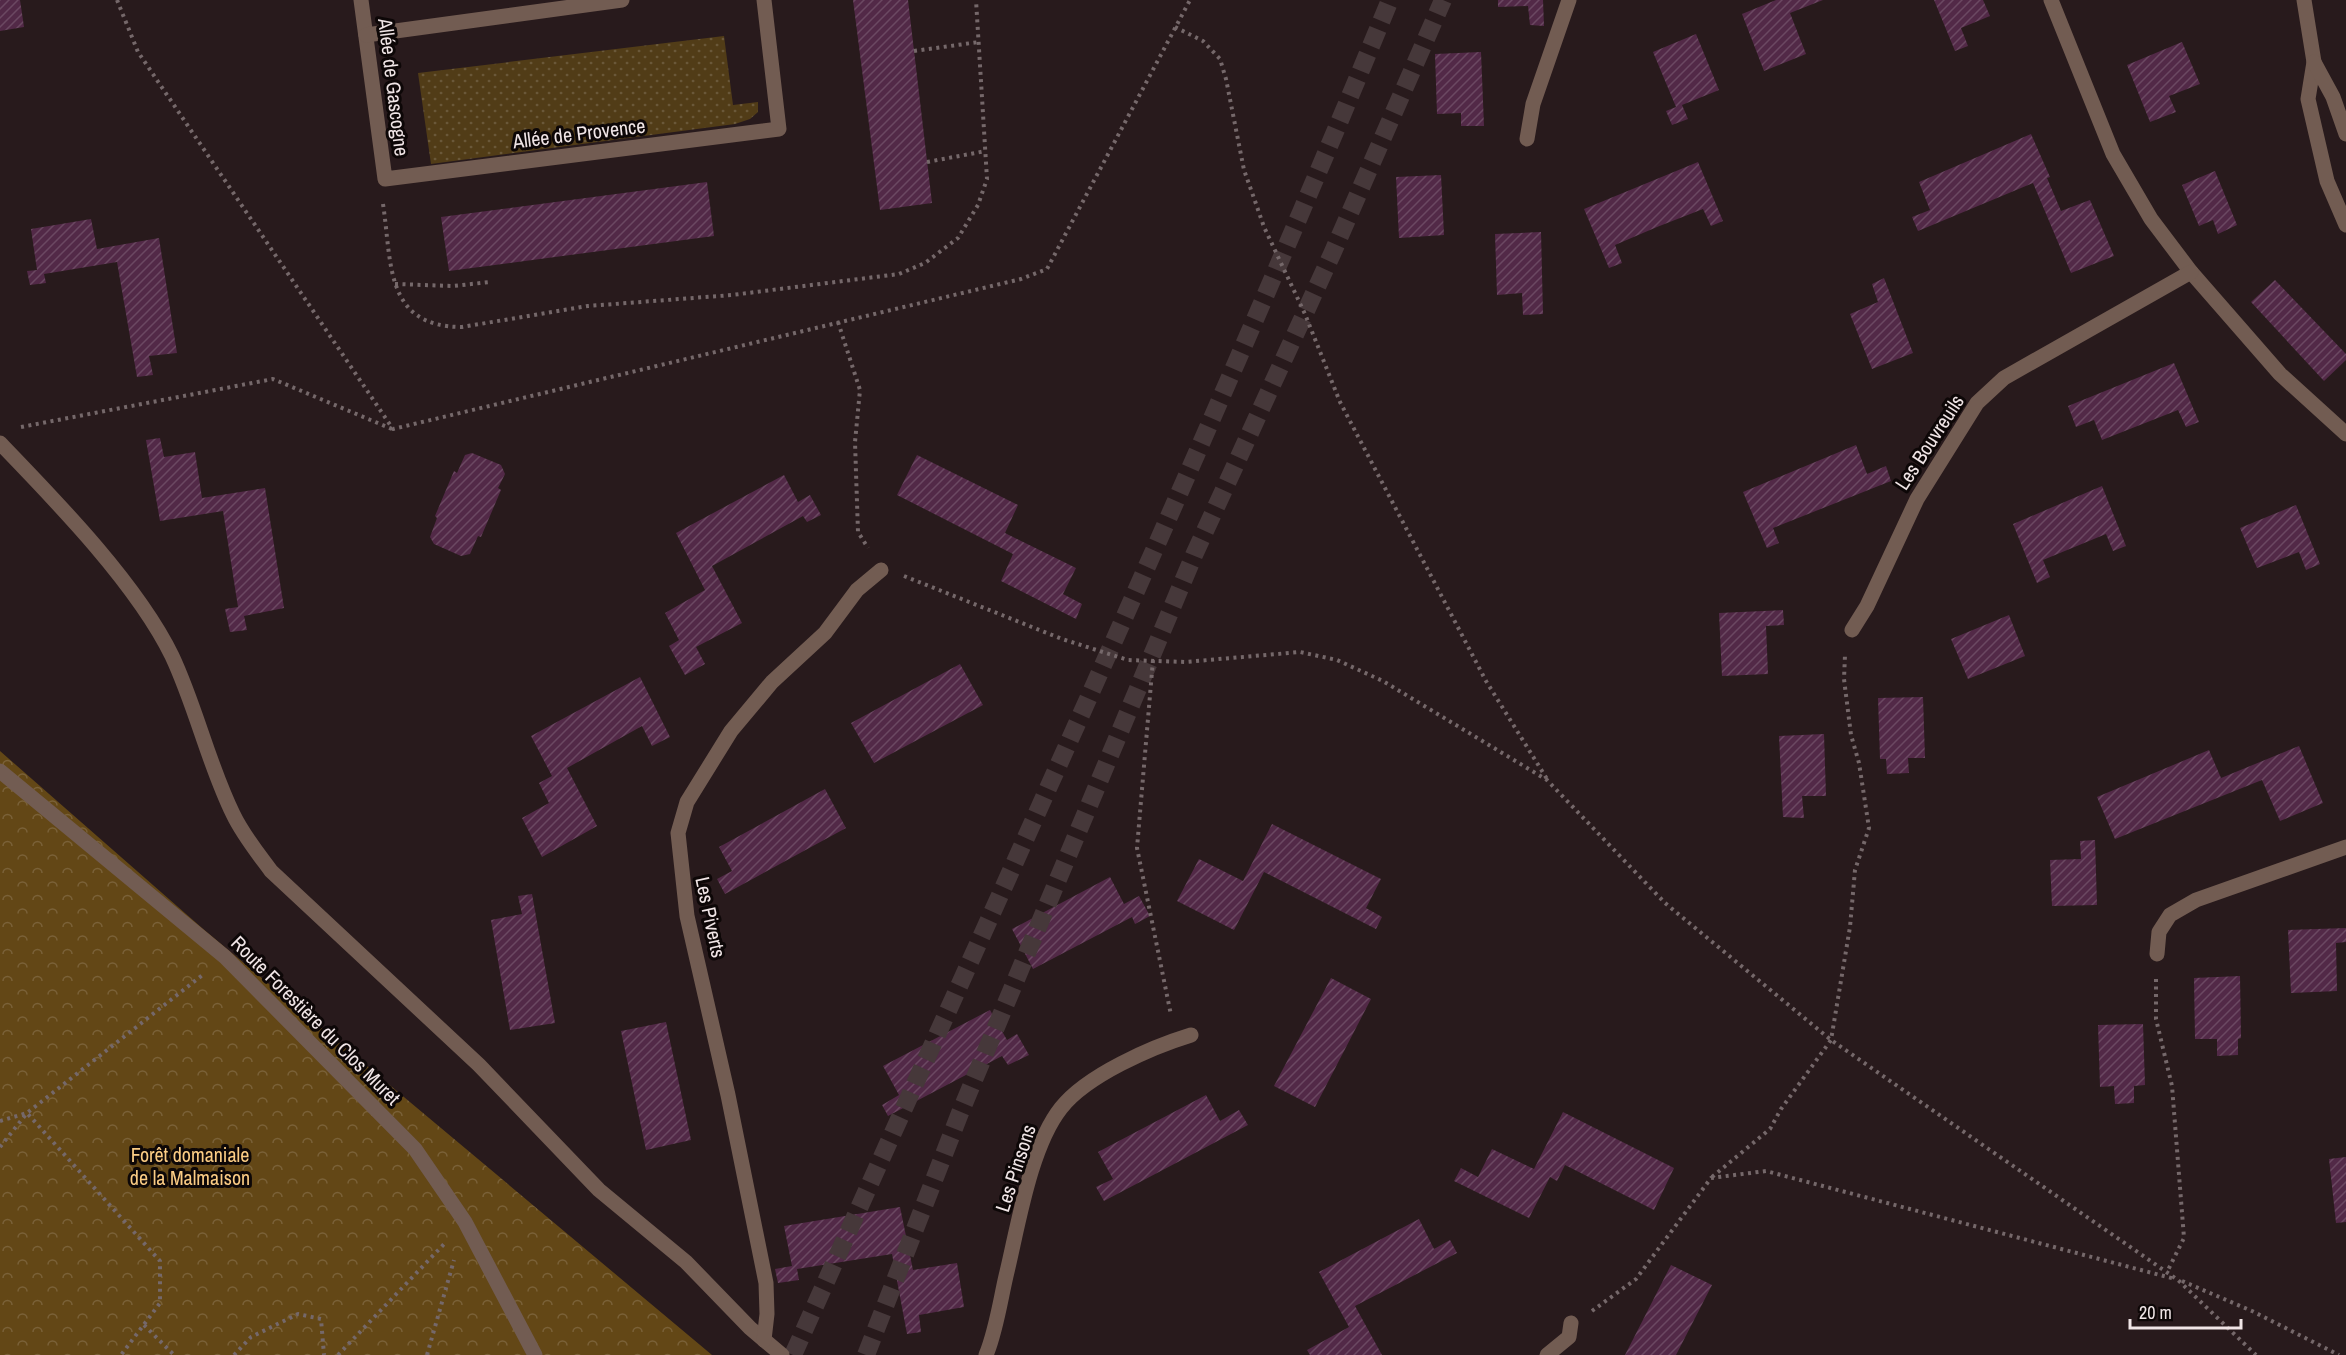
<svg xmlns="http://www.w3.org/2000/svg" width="2346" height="1355" viewBox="0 0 2346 1355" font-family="'Archivo Narrow',sans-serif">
<defs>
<pattern id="grass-dots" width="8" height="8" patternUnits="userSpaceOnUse" patternTransform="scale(1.5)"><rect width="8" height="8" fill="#513c17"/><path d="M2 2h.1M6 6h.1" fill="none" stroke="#6a5839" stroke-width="1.8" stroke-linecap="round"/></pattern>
<pattern id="forest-crowns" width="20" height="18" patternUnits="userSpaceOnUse" patternTransform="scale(1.5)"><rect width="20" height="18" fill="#634716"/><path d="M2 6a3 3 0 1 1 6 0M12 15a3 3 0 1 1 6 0" fill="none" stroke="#7a6138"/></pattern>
<pattern id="building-hatch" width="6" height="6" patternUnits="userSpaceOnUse" patternTransform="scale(1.5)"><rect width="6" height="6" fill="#522947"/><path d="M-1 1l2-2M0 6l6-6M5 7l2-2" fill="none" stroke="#6b4862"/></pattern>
</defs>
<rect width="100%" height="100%" fill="#281a1c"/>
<path fill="url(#grass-dots)" d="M724,36L733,105L758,102V112L750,119L735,124L431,164L418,73Z"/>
<path fill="url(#forest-crowns)" d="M0,751L202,928L712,1355H0Z"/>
<g fill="url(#building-hatch)">
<path d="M0,0H20L24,27L0,31Z"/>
<path d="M853,0H908L932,203L880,210Z"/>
<path d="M1498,0H1543L1544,26L1530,25L1528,6L1498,7Z"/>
<path d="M1776,0H1823L1790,13L1806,54L1764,71L1742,14Z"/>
<path d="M1934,0H1983L1990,16L1961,28L1968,46L1955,51Z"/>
<path d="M1696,34L1719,90L1682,105L1688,119L1672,125L1666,111L1676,107L1653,52Z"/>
<path d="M2182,42L2200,84L2169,96L2176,112L2150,122L2127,65Z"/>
<path d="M1481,52L1484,126H1461V113L1437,114L1435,54Z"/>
<path d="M2031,134L2050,177L2047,178L2061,211L2090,200L2114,256L2071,273L2033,183L1918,231L1912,217L1930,210L1919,182Z"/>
<path d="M1698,162L1723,221L1711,226L1703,209L1657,227L1615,245L1622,263L1609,268L1584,209Z"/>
<path d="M2215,171L2237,225L2218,234L2213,220L2199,226L2182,185Z"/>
<path d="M1441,175L1444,235L1399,238L1396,177Z"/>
<path d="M707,182L714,236L449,271L441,217Z"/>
<path d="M91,219L97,249L159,238L177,353L149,356L153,375L137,377L117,262L44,274L46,283L30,285L27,271L37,270L31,229Z"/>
<path d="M1541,232L1543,314L1523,315L1522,293L1497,295L1495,234Z"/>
<path d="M1884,278L1913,353L1872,369L1850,314L1878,302L1872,284Z"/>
<path d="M2275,280L2346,354V360L2324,381L2251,302Z"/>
<path d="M2174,363L2199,422L2186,427L2178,410L2102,440L2094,420L2076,427L2068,406Z"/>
<path d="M160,438L164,457L195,452L202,498L265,488L284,608L244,616L247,630L230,632L225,609L238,607L223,511L160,521L146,440Z"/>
<path d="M1856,445L1867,474L1886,466L1891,481L1773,528L1779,543L1767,548L1743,492Z"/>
<path d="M472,453L501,465L505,474L498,488L501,490L481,537L478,536L470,554L461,556L434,544L430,537L437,518L435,516L454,471L457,473L465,455Z"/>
<path d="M917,455L1018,505L1005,533L1076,568L1063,594L1082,604L1076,619L1001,581L1013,554L897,495Z"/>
<path d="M784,475L798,502L810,495L821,515L807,522L803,516L712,566L742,623L696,647L705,664L685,675L669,646L679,640L665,613L705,590L676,533Z"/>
<path d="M2102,486L2126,546L2113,551L2106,534L2043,560L2050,577L2037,583L2013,524Z"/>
<path d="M2296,505L2320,564L2306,570L2299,552L2257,568L2240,528Z"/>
<path d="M1783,610L1784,625L1766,626L1768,674L1722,676L1719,613Z"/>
<path d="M2009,615L2025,656L1968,679L1951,639Z"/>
<path d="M960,664L983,705L874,763L851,723Z"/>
<path d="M640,677L670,737L652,746L642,726L567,768L597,826L542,857L522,818L549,803L539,783L552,776L531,736Z"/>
<path d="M1923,697L1925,758H1908L1909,773L1887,774L1886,759H1880L1878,698Z"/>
<path d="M1824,734L1826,796H1802L1804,818L1783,817L1779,736Z"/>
<path d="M2299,746L2323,803L2280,821L2262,780L2115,839L2097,797L2209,750L2221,778Z"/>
<path d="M825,789L846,828L725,894L717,879L732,871L719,847Z"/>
<path d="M1272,824L1381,879L1366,908L1382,917L1376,929L1264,872L1234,930L1177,901L1199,859L1243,881Z"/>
<path d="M2095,840L2097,905L2052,906L2050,860L2081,859L2080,841Z"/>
<path d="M1110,877L1124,904L1139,896L1150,916L1135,924L1132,917L1033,969L1012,929Z"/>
<path d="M532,894L555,1023L510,1030L491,920L522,914L518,896Z"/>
<path d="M2346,928V942L2336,943L2337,991L2291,993L2288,930Z"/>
<path d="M2240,976L2241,1038L2238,1039V1055L2217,1056V1039H2195L2194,978Z"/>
<path d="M1331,978L1371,999L1315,1107L1274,1086Z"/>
<path d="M990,1010L1007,1040L1017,1034L1029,1055L1008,1065L1002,1056L888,1116L882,1105L899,1095L883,1066Z"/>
<path d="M666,1022L691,1140L646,1150L621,1031Z"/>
<path d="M2143,1024L2145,1085L2134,1086V1103L2115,1104L2114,1086L2100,1087L2098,1025Z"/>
<path d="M1206,1095L1220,1121L1239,1110L1248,1125L1104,1201L1096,1187L1113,1179L1098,1152Z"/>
<path d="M1563,1112L1674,1168L1654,1210L1565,1165L1557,1181L1550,1177L1529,1218L1454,1181L1461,1168L1478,1177L1492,1149L1534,1169Z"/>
<path d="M2346,1157V1222L2336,1223L2329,1159Z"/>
<path d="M900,1207L913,1270L957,1263L964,1307L919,1315L921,1332L907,1334L892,1254L797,1269L799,1280L778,1283L775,1269L792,1266L784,1226Z"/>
<path d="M1419,1219L1434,1249L1450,1240L1457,1253L1355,1306L1382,1355H1310L1307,1350L1349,1327L1319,1272Z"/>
<path d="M1671,1265L1712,1285L1676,1355H1625Z"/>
</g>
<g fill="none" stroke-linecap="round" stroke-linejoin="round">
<g stroke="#46383a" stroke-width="18" stroke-dasharray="18 9" stroke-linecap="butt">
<path d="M793,1355C995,904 1202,456 1390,0"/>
<path d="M866,1355L960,1113L1194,555L1332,254L1443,0"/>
</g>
<g stroke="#75686a" stroke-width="4" stroke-dasharray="3 4.5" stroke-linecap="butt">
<path d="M117,0L138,52L393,429L1021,279L1047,269L1190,0"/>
<path d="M1175,27L1203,41L1220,59L1226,79L1244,170L1255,201L1264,227L1305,314L1340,402L1486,681L1547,779"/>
<path d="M914,51L979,42"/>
<path d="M927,162L986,151"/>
<path d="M383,204C392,262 384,327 462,327L588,306L732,295L899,274L925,263L958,238L978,205L987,179L976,0"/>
<path d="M395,284L453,286L490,282"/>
<path d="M838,322L860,390L855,442L858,532L868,548"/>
<path d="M21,427L273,379L392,429"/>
<path d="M904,576L1062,639L1128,660L1185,662L1300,652L1337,660L1383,681L1547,780L1665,903L1831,1040L2178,1280L2256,1355"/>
<path d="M1153,660L1137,848L1171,1015"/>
<path d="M2156,979V1019L2172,1086L2184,1238L2167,1272"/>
<path d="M0,1121L27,1113L160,1261V1303L121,1355"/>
<path d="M0,1147L27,1113L205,973"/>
<path d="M1712,1177L1770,1129L1781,1109L1831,1040L1850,927L1855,870L1869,828L1859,763L1851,735L1844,679L1845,655"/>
<path d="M2182,1281L2252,1311L2339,1355"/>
<path d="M1592,1311L1636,1279L1711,1178L1766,1171L2175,1279"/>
<path d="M144,1325L174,1355"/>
<path d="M234,1355L251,1337L298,1314L321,1319L324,1355"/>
<path d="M338,1355L446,1242"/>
<path d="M427,1355L454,1260"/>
</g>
<path stroke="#725c52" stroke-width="15" d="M0,771L225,957L415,1149L465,1222L535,1355"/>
<g stroke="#725c52" stroke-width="15">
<path d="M361,0L385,179L779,129L764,0"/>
<path d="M2051,0L2113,154L2151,219L2191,272L2280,374L2346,434"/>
<path d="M366,35L622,0"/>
<path d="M1527,139L1533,104L1569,0"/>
<path d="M0,443C56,501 137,584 172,656C196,707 208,763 233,814C243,835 257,852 271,871L479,1065L599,1190L686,1262L750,1328L782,1355"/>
<path d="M1852,630L1867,606L1917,499L1977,403L2004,378L2191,272"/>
<path d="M2157,954L2159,932L2170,915L2196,900L2346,847"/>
<path d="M764,1340L767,1314L766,1283L728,1095L687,916L678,833L687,802L731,731L772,682L825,633L857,590L881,570"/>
<path d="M986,1355C996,1331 1000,1302 1006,1276C1018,1227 1030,1147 1061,1108C1087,1075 1152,1047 1191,1035"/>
<path d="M1547,1355L1569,1337L1571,1323"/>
</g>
<g stroke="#725c52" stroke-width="15">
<path d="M2304,0L2314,62L2308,99L2327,181L2346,225"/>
<path d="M2314,62L2333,97L2346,134"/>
</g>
</g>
<g text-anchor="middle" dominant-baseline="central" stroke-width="6" stroke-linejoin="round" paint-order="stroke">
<g font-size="20" fill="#f0e5e6" stroke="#0d0707">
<text transform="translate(394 87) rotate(83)">Allée de Gascogne</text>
<text transform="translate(579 133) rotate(-7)">Allée de Provence</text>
<text transform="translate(1929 442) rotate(-57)">Les Bouvreuils</text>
<text transform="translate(711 917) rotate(78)">Les Piverts</text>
<text transform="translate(316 1020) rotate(45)">Route Forestière du Clos Muret</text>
<text transform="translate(1015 1168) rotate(-72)">Les Pinsons</text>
</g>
<g font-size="20" fill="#fbcc84" stroke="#0d0707">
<text x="190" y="1154">Forêt domaniale<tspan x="190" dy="23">de la Malmaison</tspan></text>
</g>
</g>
<path d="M2130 1319v9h111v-9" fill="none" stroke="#f0e5e6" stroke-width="3"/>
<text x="2139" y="1319" font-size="18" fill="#f0e5e6" stroke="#0d0707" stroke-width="4.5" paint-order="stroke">20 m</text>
</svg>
